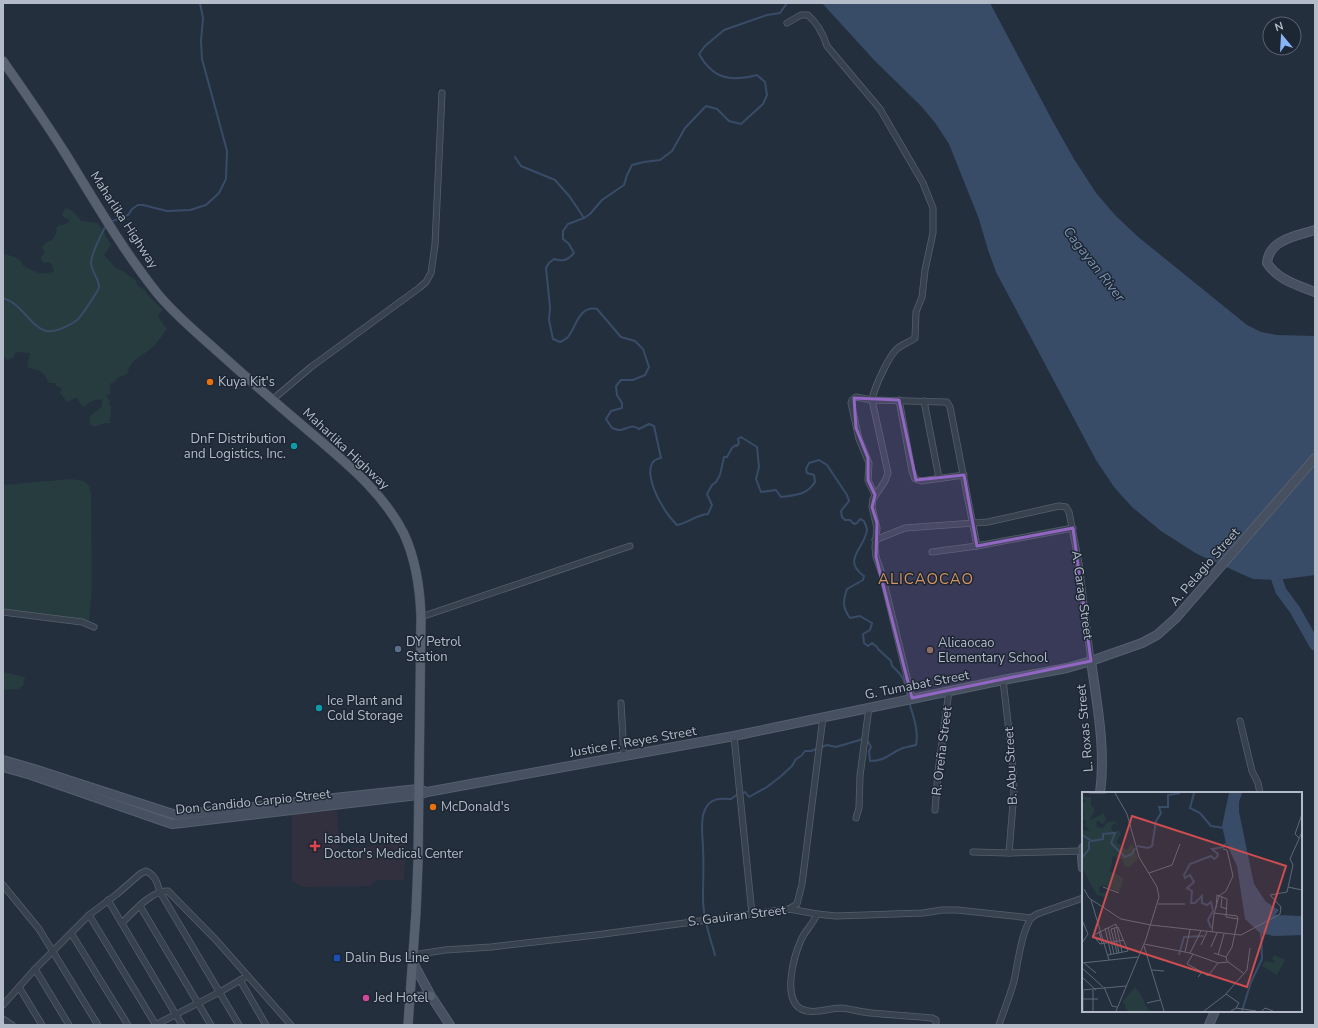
<svg xmlns="http://www.w3.org/2000/svg" width="1318" height="1028" viewBox="0 0 1318 1028" font-family="'Nunito Sans',sans-serif">
<rect width="100%" height="100%" fill="#242f3e"/>
<path fill="#32303f" d="M337,810L339,850L406,842L404,880H379L372,883L370,886L302,887L292,881V815Z"/>
<g fill="#263c3f">
<path d="M65,208C72,209 77,215 81,221L98,223L111,245L104,255L117,269L123,271L135,280L138,286L145,290L147,294L163,310L158,315L160,320L167,329C161,337 154,348 145,353C135,360 131,361 127,374L117,378L115,382L111,383L110,388L111,393L106,396L110,401L109,404L111,406L110,423H105L94,427L90,424L89,417L102,406V400C95,398 90,402 84,407L80,403L77,397L67,402L60,393L62,388L56,386L55,383H49L46,377L40,371L27,367L30,353L16,352L13,358L7,360L3,356V254C8,255 14,256 18,259C21,260 22,264 24,266C33,272 44,276 54,271L52,265L49,262L44,263L41,260V256L44,254L45,251L42,248L45,243L52,240L57,232L56,228L60,225H63L69,222V219L65,218L62,215Z"/>
<path d="M71,479L84,481L89,486L91,494L92,589L89,621L3,610V485Z"/>
<path d="M3,672L25,677L23,686L18,689L3,690Z"/>
</g>
<path fill="#394c67" d="M822,3H990L1052,120L1074,159L1096,193L1115,215L1137,236L1247,325L1261,332L1277,335L1315,336V575L1277,580L1253,579L1197,554L1161,531L1132,507L1114,487L1096,460L996,272L988,250L979,219L949,144L936,124L922,107L875,61Z"/>
<g fill="none" stroke-linecap="round" stroke-linejoin="round">
<g stroke="#394c67" stroke-width="2">
<path d="M787,3L780,13L767,15L724,30L705,46L699,54C713,79 730,82 757,75L765,82L767,95L763,104L741,124L729,121L717,109L706,106L685,128L672,151L660,160L644,162L632,165L627,175L624,185L602,200L590,214L584,218L568,224L563,231V239L569,244L574,253C568,260 563,262 554,259L549,263L546,268L550,307L549,320L553,339L560,342C562,341 566,339 568,337C576,327 579,305 597,309L621,337L635,341L643,349L649,367L645,375L633,380H621L616,386L617,395L622,403V408L611,411L606,419L612,428C615,429 617,430 619,430C628,430 630,423 639,429L649,424L654,426L661,458C640,461 655,494 662,505C666,513 671,519 677,525C689,523 695,515 708,514L712,505L707,494L712,485L716,482L720,475L724,457H727L732,448L736,445L737,446L739,443L738,439L741,437L757,447L759,467L756,479L761,492L776,490L781,497C796,495 807,495 815,482L814,475L807,473L806,469L809,463L819,460L827,465L847,495L849,501L841,511L842,517L845,520H850L854,524L857,523L860,519L864,521C865,524 867,527 867,530C865,548 841,560 864,576L863,580L847,589C843,601 842,607 850,618L860,616L872,623L870,630L863,634L864,643L868,646L872,643L877,647L878,649L891,661L892,666C904,676 905,682 908,698"/>
<path d="M515,157L521,166L555,180L570,197L584,218"/>
<path d="M110,222L128,215L132,209L138,205H143L167,211L190,210L206,205L219,193L226,179L227,151L202,59L201,41L203,18L200,3"/>
<path d="M3,298C21,303 31,327 46,331C54,333 71,325 77,320C80,318 99,290 99,287C99,279 92,272 91,264C90,255 101,236 105,227L107,225"/>
<path d="M715,955C710,937 703,918 703,898C703,882 704,865 703,849C703,838 700,823 704,812C709,798 719,798 731,799L735,796L745,792L749,797L767,787L780,777L792,766L796,759L801,756L805,751H811L827,745L836,747L863,739L867,740L871,747L869,751L870,761C887,761 889,753 903,748C907,747 912,746 916,745C919,731 913,715 909,702"/>
</g>
<path stroke="#394c67" stroke-width="11" d="M1281,567L1277,580L1281,591L1295,610L1315,645"/>
<g stroke="#565f6c" stroke-width="7">
<g id="street">
<path d="M787,23L801,15H808C818,24 823,33 827,46L880,109L923,183L933,208V233L925,270L922,297L916,312L915,338C910,342 903,344 898,348C889,355 874,388 872,400L888,473L885,481L873,499L872,507L877,528L875,547L876,557L882,574L912,698"/>
<path d="M272,400L311,367L419,288L426,282L431,273L435,245L442,93"/>
<path d="M899,400L912,471L915,479L921,481L964,475"/>
<path d="M924,401L939,478"/>
<path d="M875,495L868,480L869,463L859,439L851,403L852,400L856,397L872,400L944,402H947L950,407L977,546L1073,528"/>
<path d="M875,540L905,528L988,522L1059,506L1066,507L1069,512L1079,564L1091,661"/>
<path d="M932,552L977,546"/>
<path d="M3,612L82,622L94,627"/>
<path d="M421,617L630,546"/>
<path d="M1003,680L1012,757L1014,791L1009,853"/>
<path d="M621,703L624,756"/>
<path d="M1240,721L1252,771L1258,783L1260,793"/>
<path d="M734,736L752,914"/>
<path d="M935,810L938,772L949,691"/>
<path d="M856,818L859,808L860,776L869,707"/>
<path d="M973,852L1009,853L1082,851"/>
<path d="M3,885L39,929L98,1025"/>
<path d="M108,900L182,1025"/>
<path d="M140,906L211,1025"/>
<path d="M789,909L797,904L802,884L823,717"/>
<path d="M817,914C813,924 805,931 801,940C794,956 782,998 801,1009C813,1015 828,1008 841,1008C851,1009 861,1012 871,1013C891,1015 912,1016 932,1018L936,1020V1025"/>
<path d="M89,915L156,1025"/>
<path d="M122,923C133,912 152,890 168,891L216,940L291,1025"/>
<path d="M71,933L128,1025"/>
<path d="M413,955L445,950L491,947L596,935L789,909L817,914L836,916L923,913L942,910H957L1031,918L1037,914L1083,898"/>
<path d="M35,969L69,1025"/>
<path d="M240,980L266,1025"/>
<path d="M19,987L42,1025"/>
<path d="M3,1005L35,969L89,915L117,894L140,874L146,871C155,875 157,882 160,892L239,1025"/>
<path d="M3,1019L12,1025"/>
<path d="M155,1025L220,992L247,976"/>
<path d="M999,1025C1004,1010 1010,996 1014,981C1018,963 1021,934 1031,918"/>
</g>
</g>
<g stroke="#565f6c" stroke-width="10">
<g id="secondary">
<path d="M1315,230C1297,236 1269,239 1267,263C1278,280 1297,285 1315,292"/>
<path d="M1091,661C1097,704 1106,750 1100,793"/>
<path d="M3,760L34,769L176,815L418,789L424,791"/>
<path d="M3,767L31,775L166,822L172,824L182,823L418,795L427,792L734,736L1003,680L1067,668L1091,661L1142,643L1157,635L1176,618L1315,458"/>
<path d="M1083,848L1082,857L1083,868"/>
<path d="M412,961L431,996L450,1025"/>
<path d="M1209,1025L1215,1011"/>
</g>
</g>
<g stroke="#414a57" stroke-width="10">
<g id="primary">
<path d="M3,61C24,91 45,121 65,153C94,200 122,249 157,293C174,314 196,332 216,350C247,378 278,405 310,432C345,462 383,492 404,534C416,560 420,588 421,617L418,862L416,912L408,1025"/>
<path d="M409,997L431,996"/>
</g>
</g>
<use href="#street" stroke="#38414e" stroke-width="5.5"/>
<use href="#secondary" stroke="#465061" stroke-width="8"/>
<use href="#primary" stroke="#56606e" stroke-width="9"/>
</g>
<path fill="#9266c3" fill-opacity="0.2" stroke="#9266c3" stroke-width="3" stroke-linejoin="round" d="M854,398L899,400L916,480L964,475L977,546L1073,528L1091,661L912,698L876,557L877,523L872,507L875,495L868,480V458L856,428Z"/>
<g fill="#e8710a" stroke="#1d2633" stroke-width="1.5">
<circle cx="210" cy="382" r="4"/>
<circle cx="433" cy="807" r="4"/>
</g>
<g fill="#0f9aa8" stroke="#1d2633" stroke-width="1.5">
<circle cx="294" cy="446" r="4"/>
<circle cx="319" cy="708" r="4"/>
</g>
<circle fill="#5c6f8a" stroke="#1d2633" stroke-width="1.5" cx="398" cy="649" r="4"/>
<circle fill="#8d6e63" stroke="#1d2633" stroke-width="1.5" cx="930" cy="650" r="4"/>
<path fill="#e0444e" stroke="#1d2633" stroke-width="1.5" d="M313 840h4v4h4v4h-4v4h-4v-4h-4v-4h4z"/>
<rect fill="#1a4fb4" stroke="#1d2633" stroke-width="1.5" x="333" y="954" width="8" height="8" rx="2"/>
<circle fill="#d1479c" stroke="#1d2633" stroke-width="1.5" cx="366" cy="998" r="4"/>
<g text-anchor="middle" dominant-baseline="central" stroke-width="3" stroke-linejoin="round" paint-order="stroke">
<g font-size="13" fill="#b4bcc9" stroke="#1d2633">
<text transform="translate(124 220) rotate(57)">Maharlika Highway</text>
<text transform="translate(346 449) rotate(43)">Maharlika Highway</text>
<text transform="translate(1205 567) rotate(-49)">A. Pelagio Street</text>
<text transform="translate(1082 595) rotate(82)">A. Carag Street</text>
<text transform="translate(917 685) rotate(-11)">G. Tumabat Street</text>
<text transform="translate(1085 728) rotate(-95)">L. Roxas Street</text>
<text transform="translate(633 742) rotate(-10)">Justice F. Reyes Street</text>
<text transform="translate(942 751) rotate(-83)">R. Oreña Street</text>
<text transform="translate(1011 766) rotate(-93)">B. Abu Street</text>
<text transform="translate(253 802) rotate(-6)">Don Candido Carpio Street</text>
<text transform="translate(737 916) rotate(-7)">S. Gauiran Street</text>
</g>
<g font-size="13" fill="#b4bcc9" stroke="#1d2633" text-anchor="start">
<text x="218" y="382">Kuya Kit's</text>
<text x="286" y="439" text-anchor="end">DnF Distribution<tspan x="286" dy="15">and Logistics, Inc.</tspan></text>
<text x="406" y="642">DY Petrol<tspan x="406" dy="15">Station</tspan></text>
<text x="938" y="643">Alicaocao<tspan x="938" dy="15">Elementary School</tspan></text>
<text x="327" y="701">Ice Plant and<tspan x="327" dy="15">Cold Storage</tspan></text>
<text x="441" y="807">McDonald's</text>
<text x="324" y="839">Isabela United<tspan x="324" dy="15">Doctor's Medical Center</tspan></text>
<text x="345" y="958">Dalin Bus Line</text>
<text x="374" y="998">Jed Hotel</text>
</g>
<g font-size="14" font-style="italic" fill="#7c92b1" stroke="#1d2633">
<text transform="translate(1094 264) rotate(52)">Cagayan River</text>
</g>
<g font-size="15" letter-spacing="1" fill="#d59563" stroke="#1d2633">
<text x="926" y="579">ALICAOCAO</text>
</g>
</g>
<g transform="translate(1082 792)">
<rect width="220" height="220" fill="#242f3e"/>
<path d="M0,5H9V13L13,18L7,29L22,21L24,29L20,32L17,29L14,30L15,35L21,36L25,30L32,29L37,33L31,32L29,37L32,40L37,38L39,42L34,50L45,58L50,51L56,67L45,78L47,75L42,74L40,67L31,64L28,79L42,86L37,100L21,93L17,96L18,101L25,100L26,106L15,103L0,76V48L2,46L0,45V38L8,39L2,32L5,30L0,26L2,23L0,11L4,10ZM192,163L203,168L195,183L180,174L183,169L194,171L190,167ZM53,195L57,200L67,219H46L43,216L44,213L40,210Z" fill="#263c3f"/>
<path d="M147,1H160L157,10V20L172,92L184,110L197,118L193,123L220,124V143L192,144L178,141L163,127L155,74L144,51L140,34Z" fill="#394c67"/>
<path fill="none" stroke="#394c67" stroke-width="2" d="M112,1L108,16L118,21L129,34L142,36M0,43L10,49L21,47V42L33,41L29,51L43,65L50,62L53,56M55,54L66,56L70,54L74,29L79,21L77,15H86V3L98,1M0,66L7,57V49M129,136L126,128L131,119L129,110L125,113L120,111V104L113,111H109L110,99L105,96L112,90L108,83L103,86L102,83L108,72L129,64L132,67L135,65L136,62L130,57L141,55L144,51M97,163L102,145L122,144M160,219L169,190L180,167L179,139"/>
<path fill="none" stroke="#5e6776" stroke-width="1" d="M7,1H24M33,1L45,22L57,65L75,95L77,105L64,147L34,219M217,46L213,42L220,22M67,81L90,73L98,52M21,95L37,101M206,95L220,98M2,97L7,106L39,127L69,133M140,105L139,115L145,117M9,108L27,168M76,112H103M134,116L135,103L145,107L144,125L156,127M132,121L155,124L156,127M0,128L6,142L0,151M69,133L159,143L198,122L199,115L188,103L205,100L211,73L208,67L220,40M26,135L32,162M23,136L29,162M32,136L37,161M29,137L35,161M17,139L20,152M130,140L132,122L137,104L144,99L151,84L145,58L141,57M11,143L18,152L42,148M10,144L34,132L40,160M62,152L108,161L136,171L146,170M119,153L125,140M62,154L82,219M129,155L135,141M103,160L108,138M108,161L119,139M132,161L144,165M111,162L105,172L120,180M26,163L46,159L36,135L29,137M136,163L142,142M144,165L150,155L156,127M144,165L145,169L161,181M0,171L56,165M2,171L14,181M0,176L21,195M70,178L82,179M0,185L14,198M116,185L120,180L126,184L136,171M22,195L30,214L35,215M0,198L44,194M144,202L157,211L154,216M1,207H16M65,211L78,208M1,219V199M11,219V198M122,219L143,203L165,178L168,156M149,219L154,216L174,219M180,219L183,216L191,219"/>
<path fill="#ce4d50" fill-opacity="0.15" stroke="#ce4d50" stroke-width="2" d="M50,24L204,74L165,195L11,145Z"/>
<rect width="220" height="220" fill="none" stroke="#b4bcc9" stroke-width="2"/>
</g>
<rect width="1318" height="1028" fill="none" stroke="#b4bcc9" stroke-width="8"/>
<g transform="translate(1282 36) rotate(342)"><circle r="19" fill="#1d2633" stroke="#59626f"/>
<path d="M0-3L7 15L0 10L-7 15Z" fill="#8ab4f8"/>
<text y="-6" font-size="11" font-weight="bold" text-anchor="middle" fill="#b4bcc9">N</text>
</g>
</svg>
